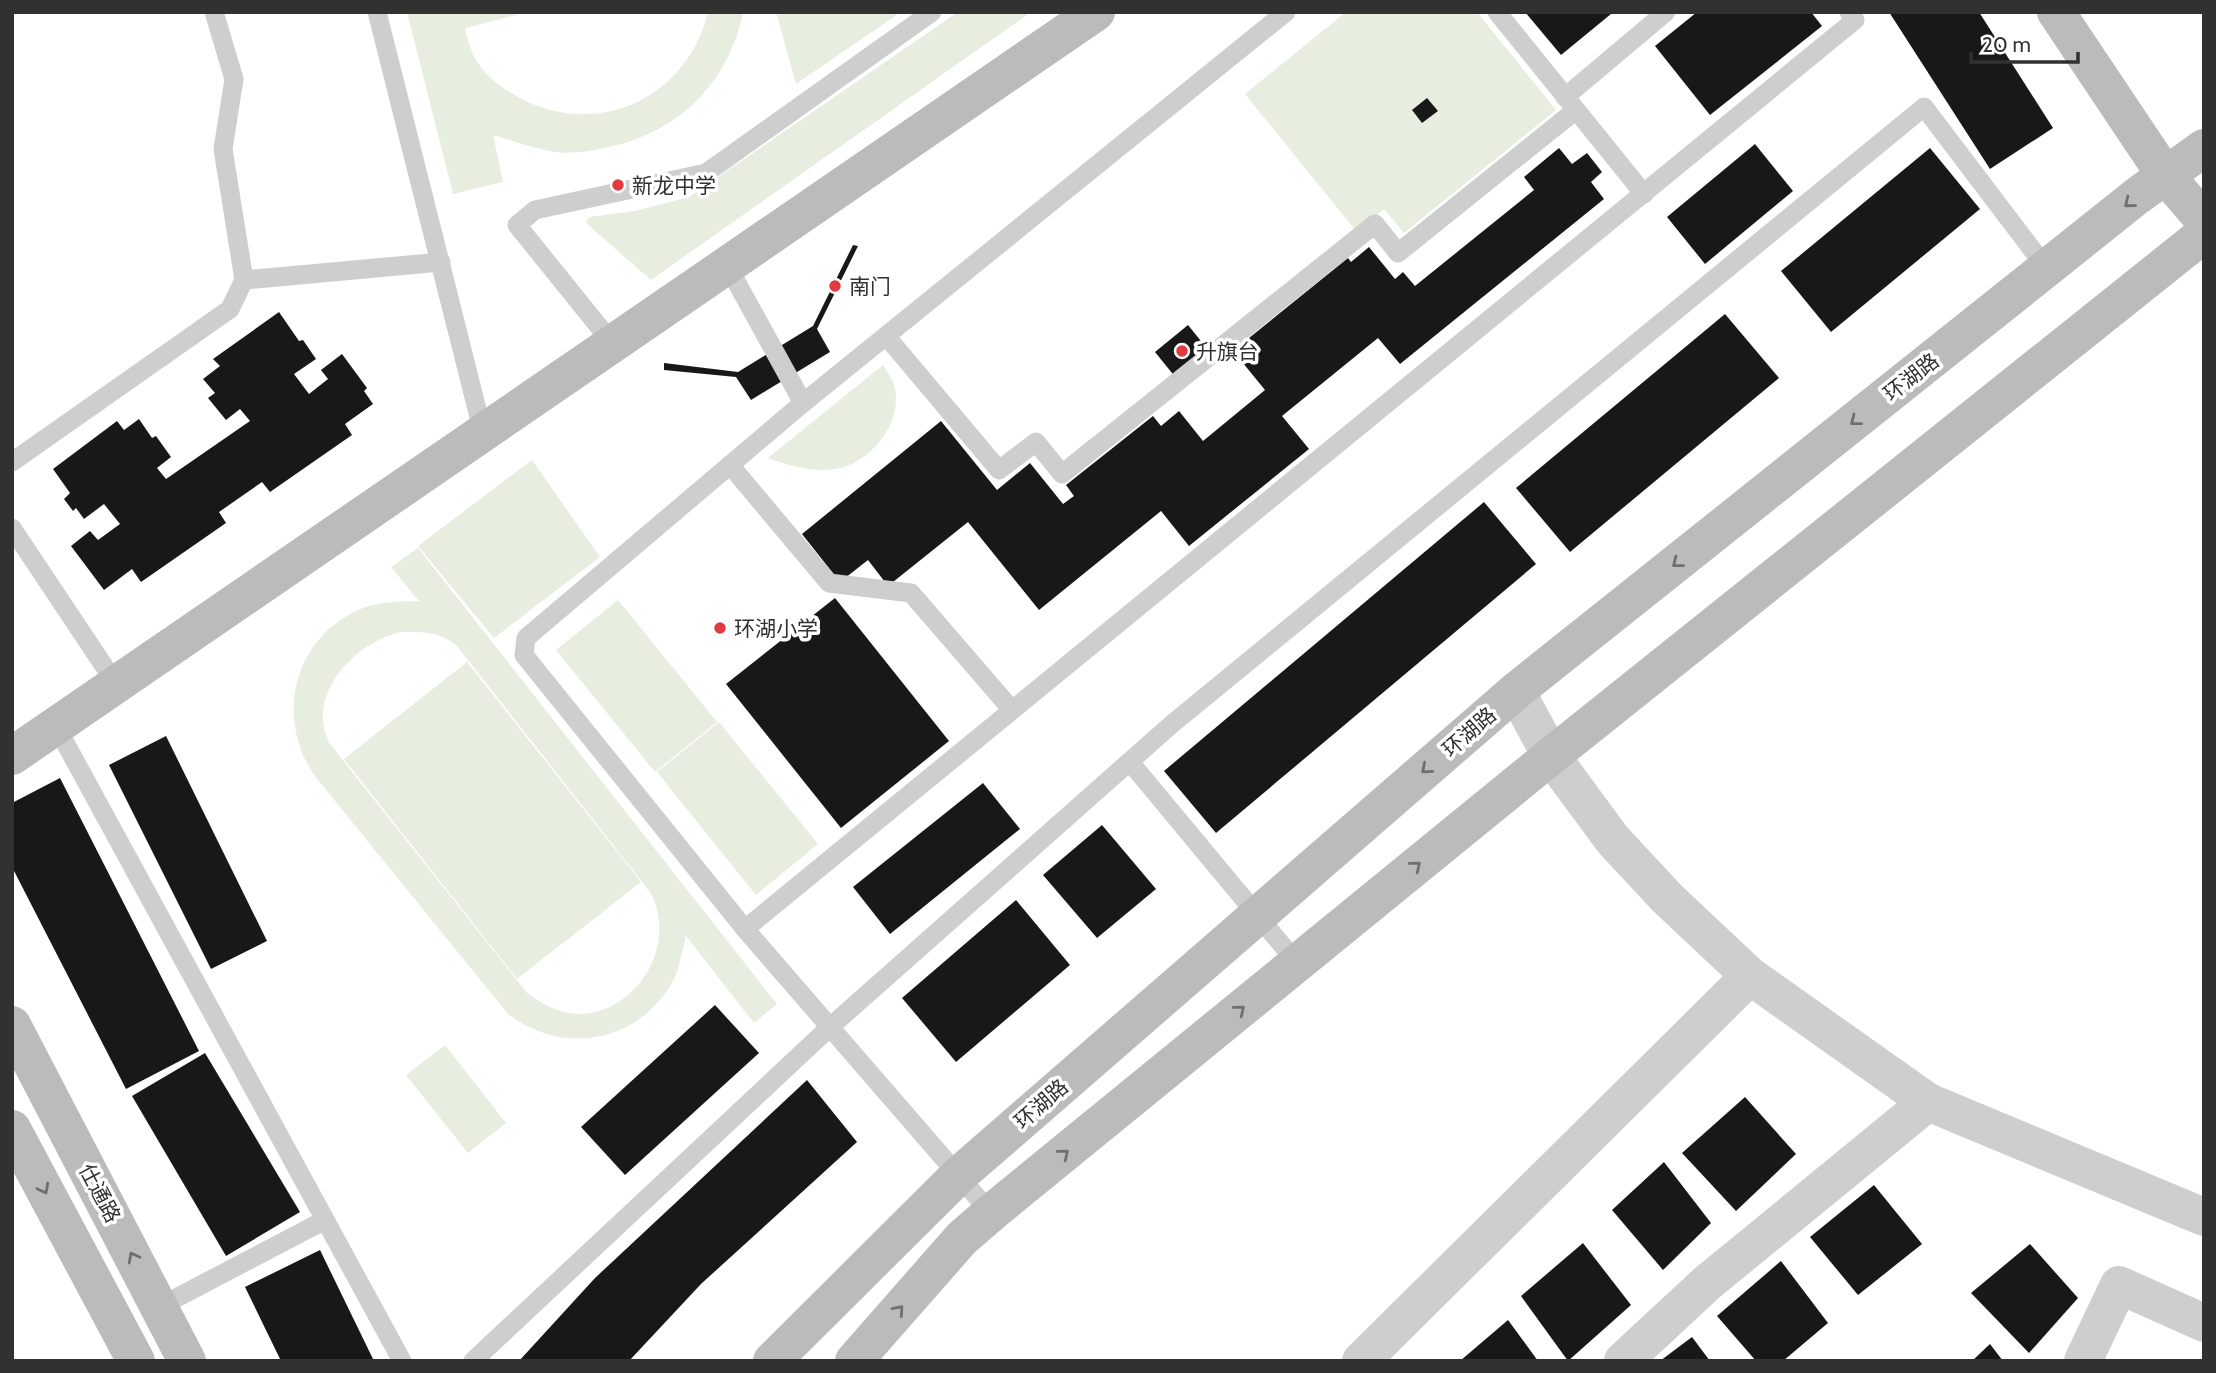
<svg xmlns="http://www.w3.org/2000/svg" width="2216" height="1373" viewBox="0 0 2216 1373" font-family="Cabin,'Noto Sans SC',sans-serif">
<rect width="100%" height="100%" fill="#fff"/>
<g fill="#e7eee0" fill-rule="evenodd">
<path d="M407,12H527L465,28C472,64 487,79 518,97C596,140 687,99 708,12H743C729,83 678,133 608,147C592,151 572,154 555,152C534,149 514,141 493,135L503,182L453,194Z"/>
<path d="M776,12H901L796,84Z"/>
<path d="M958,12H1031L651,280L586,223L589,217L635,211L689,197Z"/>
<path d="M1346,12H1477L1556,110L1404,233L1384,209L1356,231L1245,94Z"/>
<path d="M883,365C889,374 895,384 896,394C898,424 875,455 847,466C822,475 792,467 768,458Z"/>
<path d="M532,460L600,557L494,638L418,546Z"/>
<path d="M418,548L777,1004L754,1023L686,936C682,951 680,968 672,983C637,1043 563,1056 508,1014L314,775C276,718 292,642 356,611C376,601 397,602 419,601L391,567ZM400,632C421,632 440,631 457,646L650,892C679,944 637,1015 577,1014C558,1013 542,1004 527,993L330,744C304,696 354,643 400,632Z"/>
<path d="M618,600L717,722L655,772L556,650Z"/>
<path d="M467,662L641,882L517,979L344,759Z"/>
<path d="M719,722L818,844L756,895L657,772Z"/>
<path d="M445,1045L506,1123L468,1153L406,1075Z"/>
</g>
<g fill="#181818">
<path d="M1525,12H1609L1611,14L1561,55Z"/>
<path d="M1697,12H1811L1822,26L1710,115L1655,46Z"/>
<path d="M1889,12H1979L2053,128L1990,169Z"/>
<path d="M1427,98L1438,111L1422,123L1412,110Z"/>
<path d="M1755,144L1793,191L1705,264L1667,217Z"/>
<path d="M1559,148L1572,164L1587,153L1602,172L1591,182L1604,199L1400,364L1378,338L1282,416L1309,449L1189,546L1161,511L1039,610L968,522L888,586L868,560L840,582L802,534L941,421L997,490L1030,463L1063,504L1074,496L1066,485L1153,416L1161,426L1179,411L1203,441L1265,390L1238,357L1254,344L1249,338L1348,258L1351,262L1369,247L1395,279L1403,272L1415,286L1534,190L1524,177Z"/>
<path d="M1930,148L1980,209L1831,332L1781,271Z"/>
<path d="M853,245L858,246L817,329L830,352L751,400L736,377L664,370V363L738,372L813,326Z"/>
<path d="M279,312L299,341L303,340L316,359L294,374L309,394L328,379L321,370L342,354L367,388L364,391L373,404L345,424L352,435L270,492L262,482L219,512L226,523L141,582L132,569L104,590L71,546L90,531L98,540L120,524L104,504L84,519L76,508L73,511L64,499L70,493L53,469L117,421L124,430L139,419L152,438L156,436L171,457L157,468L166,479L250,421L240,409L226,420L208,398L215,393L203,379L220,366L213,359Z"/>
<path d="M1725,314L1779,378L1570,552L1516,488Z"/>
<path d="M1188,325L1209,351L1176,378L1155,352Z"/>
<path d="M1484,502L1536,564L1216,833L1164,771Z"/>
<path d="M835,598L949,741L841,828L726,684Z"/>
<path d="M166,736L267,941L211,969L109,765Z"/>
<path d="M60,778L199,1051L126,1089L12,867V803Z"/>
<path d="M983,783L1020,829L890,934L853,887Z"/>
<path d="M1102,825L1156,889L1097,938L1043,875Z"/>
<path d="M1016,900L1070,965L956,1062L902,998Z"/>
<path d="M715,1005L759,1053L625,1175L581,1127Z"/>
<path d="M205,1053L300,1212L226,1256L132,1096Z"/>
<path d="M807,1080L857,1142L701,1284L629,1361H519L595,1278Z"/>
<path d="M1745,1097L1796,1154L1736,1211L1682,1153Z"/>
<path d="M1664,1162L1711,1223L1663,1270L1612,1210Z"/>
<path d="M1874,1185L1922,1244L1858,1295L1810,1237Z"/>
<path d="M1583,1243L1631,1305L1568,1361L1521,1296Z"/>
<path d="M2030,1244L2078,1298L2029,1353L1971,1293Z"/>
<path d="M320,1250L374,1361H281L245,1287Z"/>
<path d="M1781,1261L1828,1323L1783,1361H1756L1717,1316Z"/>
<path d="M1508,1320L1538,1361H1460Z"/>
<path d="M1692,1337L1710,1361H1660Z"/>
<path d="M1990,1344L2003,1361H1972Z"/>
</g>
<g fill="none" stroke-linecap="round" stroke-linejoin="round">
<g stroke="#cecece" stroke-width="19">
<path d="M377,12L483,433"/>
<path d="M1286,12L803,403L526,638L524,655L745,929L1855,20L1849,12"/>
<path d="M1497,12L1644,194"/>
<path d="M1565,97L1666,12"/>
<path d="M727,265L803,403"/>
<path d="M244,280L441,262"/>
<path d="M886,336L999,470L1036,442L1062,474L1375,224L1398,253L1576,110"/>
<path d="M613,344L517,225L535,210L706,173L932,12"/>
<path d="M12,462L230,309L244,280L223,149L234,79L214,12"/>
<path d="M730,465L829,583L911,593L1012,710"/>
<path d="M12,528L116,684"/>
<path d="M56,726L402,1361"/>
<path d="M1130,762L1297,963"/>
<path d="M745,929L991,1213"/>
<path d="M159,1307L325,1220"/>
<path d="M473,1361L830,1027L1172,724L1924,107L2047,269"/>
</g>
<g stroke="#cecece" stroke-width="38">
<path d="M1516,691L1551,756L1613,840L1667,898L1750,976L1928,1102L2204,1217"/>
<path d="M1361,1361L1750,976"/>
<path d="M1623,1361L1707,1283L1928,1102"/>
<path d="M2083,1361L2119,1285L2204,1323"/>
</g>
<g stroke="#bbb" stroke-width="38">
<path d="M2056,12L2165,175L2204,220"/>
<path d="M12,756L1096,12"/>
<path d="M12,1025L187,1361"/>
<path d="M12,1129L136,1361"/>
<path d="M772,1361L959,1175L1516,691L2137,196L2204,148"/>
<path d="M854,1361L962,1238L991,1213L1551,756L2204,234"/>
</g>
</g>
<defs><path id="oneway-chevron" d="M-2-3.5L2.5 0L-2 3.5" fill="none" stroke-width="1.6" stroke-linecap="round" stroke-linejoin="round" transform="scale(1.75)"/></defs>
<g stroke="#6f6f6f">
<use href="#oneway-chevron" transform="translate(2129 203) rotate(141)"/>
<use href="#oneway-chevron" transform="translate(1855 421) rotate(142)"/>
<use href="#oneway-chevron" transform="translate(1677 563) rotate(142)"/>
<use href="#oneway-chevron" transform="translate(1426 769) rotate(139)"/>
<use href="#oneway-chevron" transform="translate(1416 866) rotate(-39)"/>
<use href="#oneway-chevron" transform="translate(1240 1010) rotate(-39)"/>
<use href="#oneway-chevron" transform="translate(1064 1154) rotate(-39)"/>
<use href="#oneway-chevron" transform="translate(44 1189) rotate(62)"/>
<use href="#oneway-chevron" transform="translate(133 1257) rotate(-118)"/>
<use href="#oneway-chevron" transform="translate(899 1310) rotate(-49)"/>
</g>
<g fill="#e13b41" stroke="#fff" stroke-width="2.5">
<circle cx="618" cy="185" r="7"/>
<circle cx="835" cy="286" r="7"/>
<circle cx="1182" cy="351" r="7"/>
<circle cx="720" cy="628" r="7"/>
</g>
<g text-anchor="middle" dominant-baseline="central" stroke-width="7" stroke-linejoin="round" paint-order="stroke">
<g font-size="21" fill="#313131" stroke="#fff" text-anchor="start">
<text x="632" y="185">新龙中学</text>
<text x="849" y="286">南门</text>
<text x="1196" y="351">升旗台</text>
<text x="734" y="628">环湖小学</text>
</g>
<g font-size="21" fill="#313131" stroke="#fff">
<text transform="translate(1911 377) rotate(-38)">环湖路</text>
<text transform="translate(1469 732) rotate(-41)">环湖路</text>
<text transform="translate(1041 1104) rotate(-41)">环湖路</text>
<text transform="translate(100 1193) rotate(62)">仕通路</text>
</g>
</g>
<rect width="2216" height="1373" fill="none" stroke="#313131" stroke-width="28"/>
<path d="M1971 52v10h107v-10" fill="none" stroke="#313131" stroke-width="3.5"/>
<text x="1982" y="52" font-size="21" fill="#313131" stroke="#ffffff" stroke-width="5" paint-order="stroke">20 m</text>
</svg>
